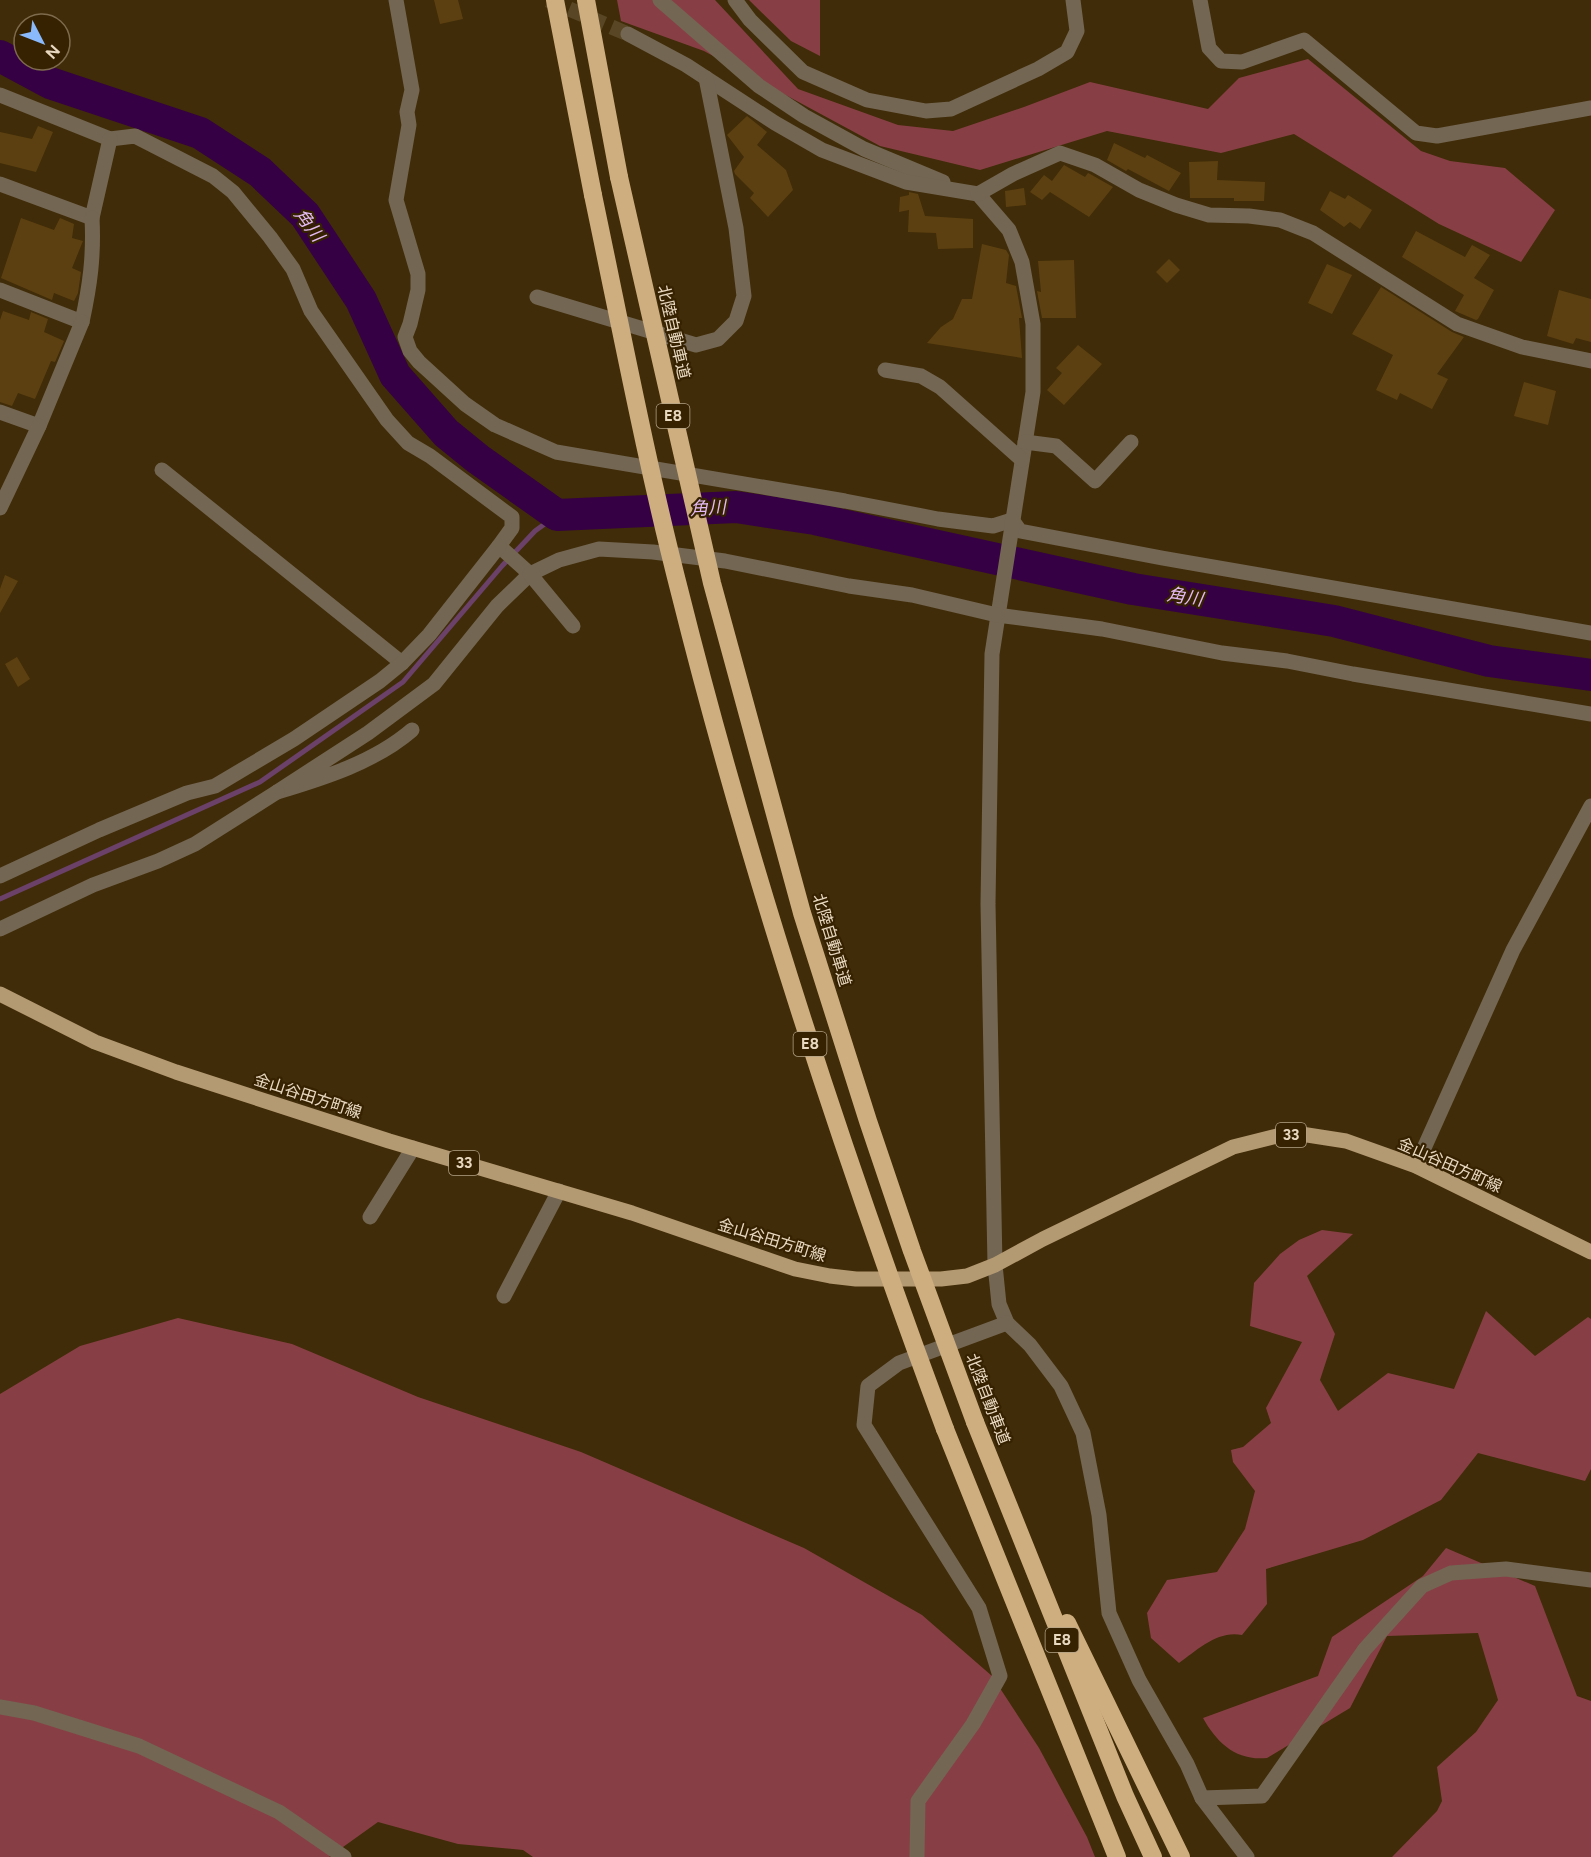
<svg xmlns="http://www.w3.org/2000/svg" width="1591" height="1857" viewBox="0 0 1591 1857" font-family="Figtree,'Noto Sans JP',sans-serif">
<rect width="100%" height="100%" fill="#402c08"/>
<g fill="#873f45">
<path d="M617,0H715L798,89L898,125L953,131L1024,107L1090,82L1208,109L1239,78L1308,59L1421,151L1450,161L1505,168L1555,210L1521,262L1439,224L1294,134L1221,153L1107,131L980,170L880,146L704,51L621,21Z"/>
<path d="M749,0H820V56L791,41Z"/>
<path d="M1322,1230L1353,1234L1307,1276L1335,1334L1320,1380L1338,1411L1388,1373L1454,1389L1486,1311L1535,1356L1588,1317L1591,1319V1469L1585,1481L1478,1453L1441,1500L1363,1540L1266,1569L1267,1604L1242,1635C1218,1630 1197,1650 1179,1663L1151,1638L1147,1613L1167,1580L1217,1572L1245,1529L1255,1491L1233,1462L1231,1450L1243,1447L1271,1423L1266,1408L1302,1342L1250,1326L1254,1283L1280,1254L1299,1240Z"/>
<path d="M178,1318L292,1344L418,1397L581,1452L804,1548L922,1615L992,1676L1039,1748L1087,1837L1095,1857H533L523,1850L458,1844L378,1822L329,1857H0V1394L80,1346Z"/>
<path d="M1446,1548L1535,1586L1577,1696L1591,1701V1857H1392L1437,1811L1442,1801L1437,1767L1476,1732L1498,1700L1478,1633L1387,1636L1350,1708L1267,1758C1236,1761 1217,1743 1203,1718L1318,1676L1332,1637L1423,1576Z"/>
</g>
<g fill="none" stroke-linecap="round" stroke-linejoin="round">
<path stroke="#6b416a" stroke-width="5" d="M0,899L260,782L403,682L502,566L535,531L557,515"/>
<path stroke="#350044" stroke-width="32" d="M0,56L50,83L200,133L260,172L305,215L361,300L395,375L446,433L478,459L557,515L736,507L815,519L1133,589L1334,621L1489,661L1591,675"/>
</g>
<g fill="#5c4011">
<path d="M434,0H458L463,19L440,24Z"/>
<path d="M747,116L767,132L757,145L786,170L793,190L768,217L750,198L754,193L735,174L734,171L744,157L727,135Z"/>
<path d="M38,126L53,132L36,172L0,163V132L32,139Z"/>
<path d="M1114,143L1145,158L1147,155L1181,173L1169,191L1128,169L1126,171L1107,160Z"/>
<path d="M1218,161L1217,180L1265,182L1264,201H1234V198H1190L1189,162Z"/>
<path d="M1064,165L1085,177L1088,173L1090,174L1113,187L1089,217L1050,192L1042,200L1030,192L1044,175L1052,181Z"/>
<path d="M1024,188L1026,205L1006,207L1005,191Z"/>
<path d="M1330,191L1345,199L1348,195L1372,210L1360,229L1350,222L1344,227L1320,210Z"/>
<path d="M909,192L918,194L925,216L973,219V248L938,249L936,233L908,232L909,210L899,212L900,197L909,195Z"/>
<path d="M21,218L54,230L60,218L74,224L72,238L83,241L72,268L81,272L78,293L74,301L54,293L52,300L1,278Z"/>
<path d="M1416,231L1465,257L1472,245L1490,255L1474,278L1494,290L1478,319L1476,320L1455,311L1464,295L1402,257Z"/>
<path d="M982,244L1006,250L1009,255L1006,283L1016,286L1022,318H1019L1022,358L927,343L941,327L953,319L962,299H972Z"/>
<path d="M1169,259L1180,270L1167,283L1156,272Z"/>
<path d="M1074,260L1076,318H1042L1037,291L1041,292L1038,261Z"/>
<path d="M1327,264L1352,275L1332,314L1308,303Z"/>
<path d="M1381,287L1452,332L1464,337L1437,374L1448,379L1432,409L1400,393L1397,400L1376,390L1393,355L1352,334Z"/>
<path d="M1559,290L1591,299V342L1576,338L1573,344L1547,336Z"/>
<path d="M3,311L29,320L31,312L48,319L44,332L64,341L55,362L51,361L35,399L18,393L12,406L0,402V320Z"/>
<path d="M1078,345L1102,364L1064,405L1047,390L1062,373L1056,368Z"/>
<path d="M1524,382L1556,391L1548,425L1514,416Z"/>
<path d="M5,575L18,581L0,613V589Z"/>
<path d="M17,657L30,679L18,687L5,664Z"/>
</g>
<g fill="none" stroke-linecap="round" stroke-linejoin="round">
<path stroke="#594624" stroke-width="15" stroke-dasharray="15 8" stroke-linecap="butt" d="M548,0L628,34"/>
<g stroke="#736653" stroke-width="15">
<path d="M396,0L412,90L407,112L409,125L396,200L418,274V290L410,324L405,337L410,351L419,362L465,404L495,425L556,452L845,501L938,519L993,526L1012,520L1020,531L1162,558L1591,633"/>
<path d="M660,0L759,86L804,116L864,149L943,182"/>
<path d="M735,0L750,20L803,72L867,100L926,111L951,109L1038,69L1067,52L1077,31L1073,0"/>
<path d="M1200,0L1209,48L1221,61L1242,62L1304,40L1416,133L1437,136L1591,108"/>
<path d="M628,34L686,65L775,123L822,150L906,182L978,194L1009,230L1022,262L1033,324V392L992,654L988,904L995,1265L999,1304L1007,1323L1030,1345L1061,1386L1083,1433L1099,1515L1109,1613L1139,1680L1187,1764L1202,1798L1247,1857"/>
<path d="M0,95L110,139L135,136L213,176L233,192L270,237L293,269L311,311L387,420L408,443L430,456L512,517V528L499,546L530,574L497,606L434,684L368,733L277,792C324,778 375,762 412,730"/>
<path d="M0,184L92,218L110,139"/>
<path d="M978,194L1013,174L1060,153L1095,165L1139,190L1176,205L1209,215L1249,216L1280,220L1313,233L1457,324L1522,347L1591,361"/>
<path d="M0,290L82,322C90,285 94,256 92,218"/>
<path d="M537,297L696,345L718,339L736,321L744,296L736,228L706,78"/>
<path d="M885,370L921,376L940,387L1022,460"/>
<path d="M0,412L39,426L82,322"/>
<path d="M1025,442L1056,446L1095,481L1131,442"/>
<path d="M162,470L402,663"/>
<path d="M0,508L39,426"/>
<path d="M573,626L530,574L559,560L599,549L653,552L725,561L849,586L912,595L997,615L1102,629L1222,653L1287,661L1353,674L1591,714"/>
<path d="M0,876L99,830L187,793L215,786L294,739L380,681L402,663L429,635L499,546"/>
<path d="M0,929L93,885L158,861L195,844L277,792"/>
<path d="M1416,1166L1513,950L1591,806"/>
<path d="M370,1217L413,1148"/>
<path d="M504,1296L559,1191"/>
<path d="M1202,1798L1262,1796L1365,1649L1422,1586L1451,1573L1506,1569L1591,1580"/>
<path d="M917,1857L918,1801L973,1724L1000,1676L979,1608L864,1425L868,1386L899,1363L1007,1323"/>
</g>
<path stroke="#736653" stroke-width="15" d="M0,1707L34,1713L139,1746L279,1812L344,1857"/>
<path stroke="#b49a73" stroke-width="15" d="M0,994L95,1042L176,1072L389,1141L632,1213L795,1269L830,1276L856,1279H941L967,1276L995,1265L1043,1239L1233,1147L1277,1136L1301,1134L1346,1141L1416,1166L1591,1252"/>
<g stroke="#ceae7f" stroke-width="18">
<path d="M555,0L593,195"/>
<path d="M586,0L619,177"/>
<path d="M975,1422L1125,1796L1153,1857"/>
<path d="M945,1429L1117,1857"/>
<path d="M1067,1623L1181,1857"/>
</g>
<g stroke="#ceae7f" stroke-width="18">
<path d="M619,177L712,583L802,913L868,1121L912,1251L975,1422"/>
<path d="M593,195C621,328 646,461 680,593C751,877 843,1155 945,1429"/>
</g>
</g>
<g text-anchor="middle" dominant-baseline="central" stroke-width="4.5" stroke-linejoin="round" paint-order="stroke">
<g fill="#362200" stroke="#b3a287" stroke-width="1.5">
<rect x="656.5" y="404" width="33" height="24" rx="4.5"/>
<rect x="793.5" y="1032" width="33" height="24" rx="4.5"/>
<rect x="1276" y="1123" width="30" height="24" rx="4.5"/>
<rect x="449" y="1151" width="30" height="24" rx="4.5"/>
<rect x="1045.5" y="1628" width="33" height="24" rx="4.5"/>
</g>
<g font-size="15" font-weight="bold" fill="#e9d9c1">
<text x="673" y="416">E8</text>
<text x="810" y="1044">E8</text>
<text x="1291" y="1135">33</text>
<text x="464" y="1163">33</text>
<text x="1062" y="1640">E8</text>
</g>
<g font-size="16" fill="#e9d9c1" stroke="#362200">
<text transform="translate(674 332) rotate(77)">北陸自動車道</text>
<text transform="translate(832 940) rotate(73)">北陸自動車道</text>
<text transform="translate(308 1096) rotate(18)">金山谷田方町線</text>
<text transform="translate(1450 1165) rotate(24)">金山谷田方町線</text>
<text transform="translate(772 1240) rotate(17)">金山谷田方町線</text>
<text transform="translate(988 1399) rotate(69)">北陸自動車道</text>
</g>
<g font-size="18" font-style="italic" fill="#e4baf4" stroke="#362200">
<text transform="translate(309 225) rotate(53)">角川</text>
<text transform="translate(708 508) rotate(-3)">角川</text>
<text transform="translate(1185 597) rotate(9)">角川</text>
</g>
</g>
<g transform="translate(42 42) rotate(132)"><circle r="28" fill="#362200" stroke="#7e6b4d" stroke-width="1.5"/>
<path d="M0-4.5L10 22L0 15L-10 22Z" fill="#8abafc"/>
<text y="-9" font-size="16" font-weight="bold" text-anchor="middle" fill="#e9d9c1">N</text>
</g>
</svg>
